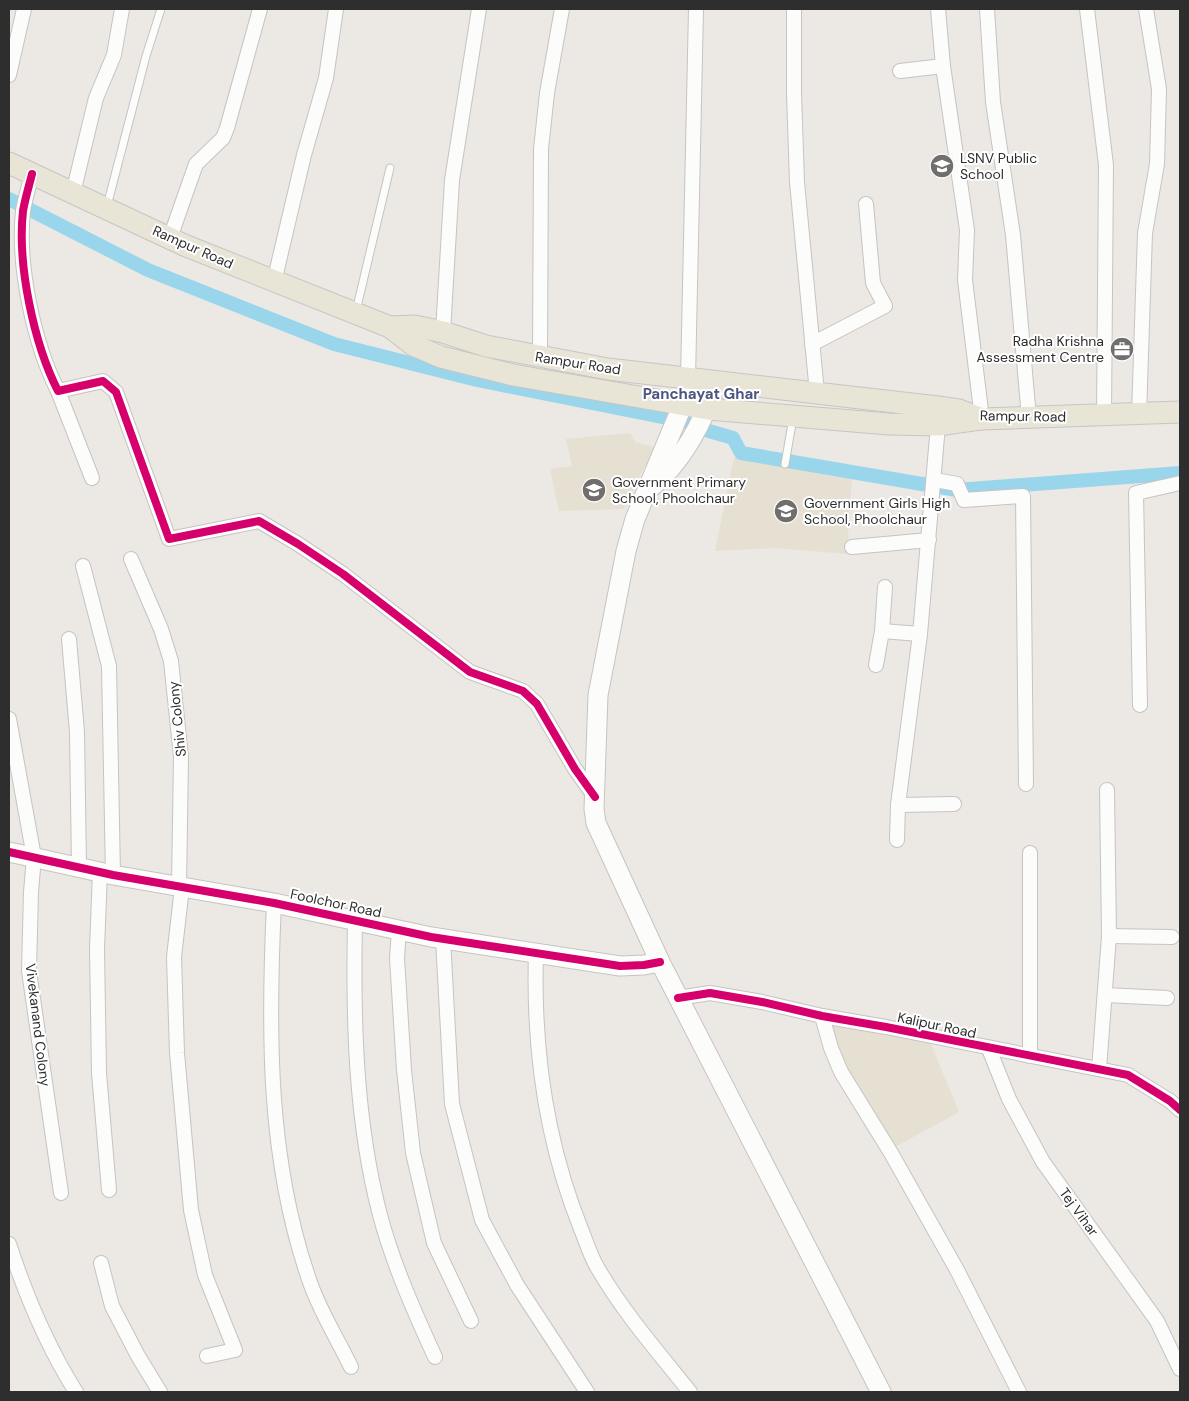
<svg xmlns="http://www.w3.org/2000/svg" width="1189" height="1401" viewBox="0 0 1189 1401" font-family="'DM Sans',sans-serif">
<rect width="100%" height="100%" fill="#ece8e4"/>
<g fill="#e6e0d3">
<path d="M630,433L635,442L658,448L642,471L624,509L559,511L550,469L572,466L566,439Z"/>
<path d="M734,457L852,475L847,554L775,548L715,551Z"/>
<path d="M832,1026L930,1042L959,1112L895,1147L846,1072Z"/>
</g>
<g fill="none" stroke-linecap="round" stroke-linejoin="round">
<g stroke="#99d6ec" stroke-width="14">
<path d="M9,199L148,270L334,344L477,380L687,422"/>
<path d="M702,429L733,438L741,453L957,490L1180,473"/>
</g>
<g stroke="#c5c4c5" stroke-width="9">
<g id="lane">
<path d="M107,206L146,56L161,9"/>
<path d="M356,311L390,168"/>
<path d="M785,464L793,418"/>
</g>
</g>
<g stroke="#c5c4c5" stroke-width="16">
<g id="street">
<path d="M794,9V93L797,182L817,393"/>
<path d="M938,9L943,66L967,230L965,280L982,419"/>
<path d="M987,9L993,102L1013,235L1029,418"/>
<path d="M1087,9L1106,165L1104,416"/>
<path d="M900,71L943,66"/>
<path d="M9,75L24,9"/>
<path d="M32,174C29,186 25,199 23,211C17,265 34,344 58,391L103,381L116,392L169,539L259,521L298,544L343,574L470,672L523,691L537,704L575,769L595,797"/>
<path d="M73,193L96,98L114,55L122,9"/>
<path d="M170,238L196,164L223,138L227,128L260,9"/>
<path d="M274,282L304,155L326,78L336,9"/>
<path d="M443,332L452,180L479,9"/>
<path d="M812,344L885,306L873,283L866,204"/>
<path d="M540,357L541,149L547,93L562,9"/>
<path d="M688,379L696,9"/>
<path d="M58,391L92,478"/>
<path d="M1139,415L1145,233L1157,164L1159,89L1146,9"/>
<path d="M935,480L957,484L964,500L1023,496L1026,784"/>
<path d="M852,547L929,540"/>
<path d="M131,559L161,629L171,661L181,757L179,887"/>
<path d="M83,566L109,666L113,875"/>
<path d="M882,631L920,634"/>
<path d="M69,639L77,732L79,866"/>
<path d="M876,665L882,631L885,587"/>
<path d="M1140,705L1136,493L1180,483"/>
<path d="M9,719L34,857L31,892L29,971L61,1193"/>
<path d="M898,805L954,804"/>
<path d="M897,840L898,805L920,634L938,425"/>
<path d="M100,871L97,949L99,1073L109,1190"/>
<path d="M182,887L174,957L177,1053L191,1210L205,1275L235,1350L207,1356"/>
<path d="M274,903C268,1031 267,1162 311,1285C321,1313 338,1340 351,1367"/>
<path d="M355,920C353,1018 355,1120 380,1215C393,1264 414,1311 435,1357"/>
<path d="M399,930L397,958L404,1070L413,1153L434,1243L471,1321"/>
<path d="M1109,936L1172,937"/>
<path d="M443,939L452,1104L482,1220L517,1285L587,1392"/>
<path d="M536,953C533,1046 546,1142 581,1229C586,1241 590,1255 597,1267C623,1312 658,1352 690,1392"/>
<path d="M1105,995L1167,998"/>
<path d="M678,998L710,993L762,1002L822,1016L886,1027L1128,1075L1170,1101L1180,1110"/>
<path d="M822,1016L831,1048L841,1072L891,1153L957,1270L1019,1392"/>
<path d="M989,1049L1009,1099L1043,1162L1157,1321L1180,1369"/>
<path d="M1030,1056V853"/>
<path d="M1099,1069L1109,936L1107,790"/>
<path d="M9,1244C26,1296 47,1346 76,1392"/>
<path d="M101,1263L112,1306L138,1356L160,1392"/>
</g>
</g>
<g stroke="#c5c4c5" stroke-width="21">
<g id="secondary">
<path d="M693,380L635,519L626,551L598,695L594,809L596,823L660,962L881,1392"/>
<path d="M650,488C682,463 704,421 716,383"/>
<path d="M9,852L113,875L274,903L431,937L620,966L644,965L660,962"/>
</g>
</g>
<g stroke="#c6c5c4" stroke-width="23">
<g id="primary">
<path d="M9,163L184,245L390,327L415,326L443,332L486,346L608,369L938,407L959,410L982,419L1180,412"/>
<path d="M390,327L413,345L441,357L513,375L708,409L889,424L938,425L980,419"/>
</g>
</g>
<use href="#lane" stroke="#fcfcfb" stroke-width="7"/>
<use href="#street" stroke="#fcfcfb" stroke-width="14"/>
<use href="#secondary" stroke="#fcfcfb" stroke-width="19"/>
<use href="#primary" stroke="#e8e4d6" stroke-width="21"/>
<g stroke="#fff" stroke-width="11">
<g id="cycleway">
<path d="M32,174C29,186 25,199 23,211C17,265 34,344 58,391L103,381L116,392L169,539L259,521L298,544L343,574L470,672L523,691L537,704L575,769L595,797"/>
<path d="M9,852L113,875L274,903L431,937L620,966L644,965L660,962"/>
<path d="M678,998L710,993L762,1002L822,1016L886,1027L1128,1075L1170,1101L1180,1110"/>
</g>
</g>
<use href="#cycleway" stroke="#d6006c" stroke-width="8"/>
</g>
<defs>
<g id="school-disc" transform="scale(1.25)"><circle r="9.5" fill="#706f6e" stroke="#fff"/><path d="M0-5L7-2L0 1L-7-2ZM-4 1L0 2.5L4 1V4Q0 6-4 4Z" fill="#fff"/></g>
<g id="office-disc" transform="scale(1.25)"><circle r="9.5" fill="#706f6e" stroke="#fff"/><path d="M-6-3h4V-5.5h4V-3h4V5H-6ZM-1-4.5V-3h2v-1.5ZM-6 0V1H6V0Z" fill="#fff"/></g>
</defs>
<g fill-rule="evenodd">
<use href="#school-disc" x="942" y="166"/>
<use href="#office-disc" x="1122" y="349"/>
<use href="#school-disc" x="594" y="490"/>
<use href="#school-disc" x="786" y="511"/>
</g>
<g text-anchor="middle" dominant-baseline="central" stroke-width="4" stroke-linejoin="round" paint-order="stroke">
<g font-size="14" fill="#2e2e2e" stroke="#fff" text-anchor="start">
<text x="960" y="158">LSNV Public<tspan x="960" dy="16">School</tspan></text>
<text x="1104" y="341" text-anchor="end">Radha Krishna<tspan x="1104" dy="16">Assessment Centre</tspan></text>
<text x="612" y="482">Government Primary<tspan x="612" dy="16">School, Phoolchaur</tspan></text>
<text x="804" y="503">Government Girls High<tspan x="804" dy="16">School, Phoolchaur</tspan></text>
</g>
<g font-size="14" fill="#2e2e2e" stroke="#fff">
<text transform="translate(193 247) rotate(24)">Rampur Road</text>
<text transform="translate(578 363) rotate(9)">Rampur Road</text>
<text transform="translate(1023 416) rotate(1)">Rampur Road</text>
<text transform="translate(177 719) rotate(-96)">Shiv Colony</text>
<text transform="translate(336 903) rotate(12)">Foolchor Road</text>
<text transform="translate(38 1025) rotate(83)">Vivekanand Colony</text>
<text transform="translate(937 1025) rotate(12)">Kalipur Road</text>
<text transform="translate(1079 1212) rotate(54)">Tej Vihar</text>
</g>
<g font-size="15" font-weight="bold" fill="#4d5680" stroke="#fff">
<text x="701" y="394">Panchayat Ghar</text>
</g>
</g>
<rect width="1189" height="1401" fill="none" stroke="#2e2e2e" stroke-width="20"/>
</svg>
